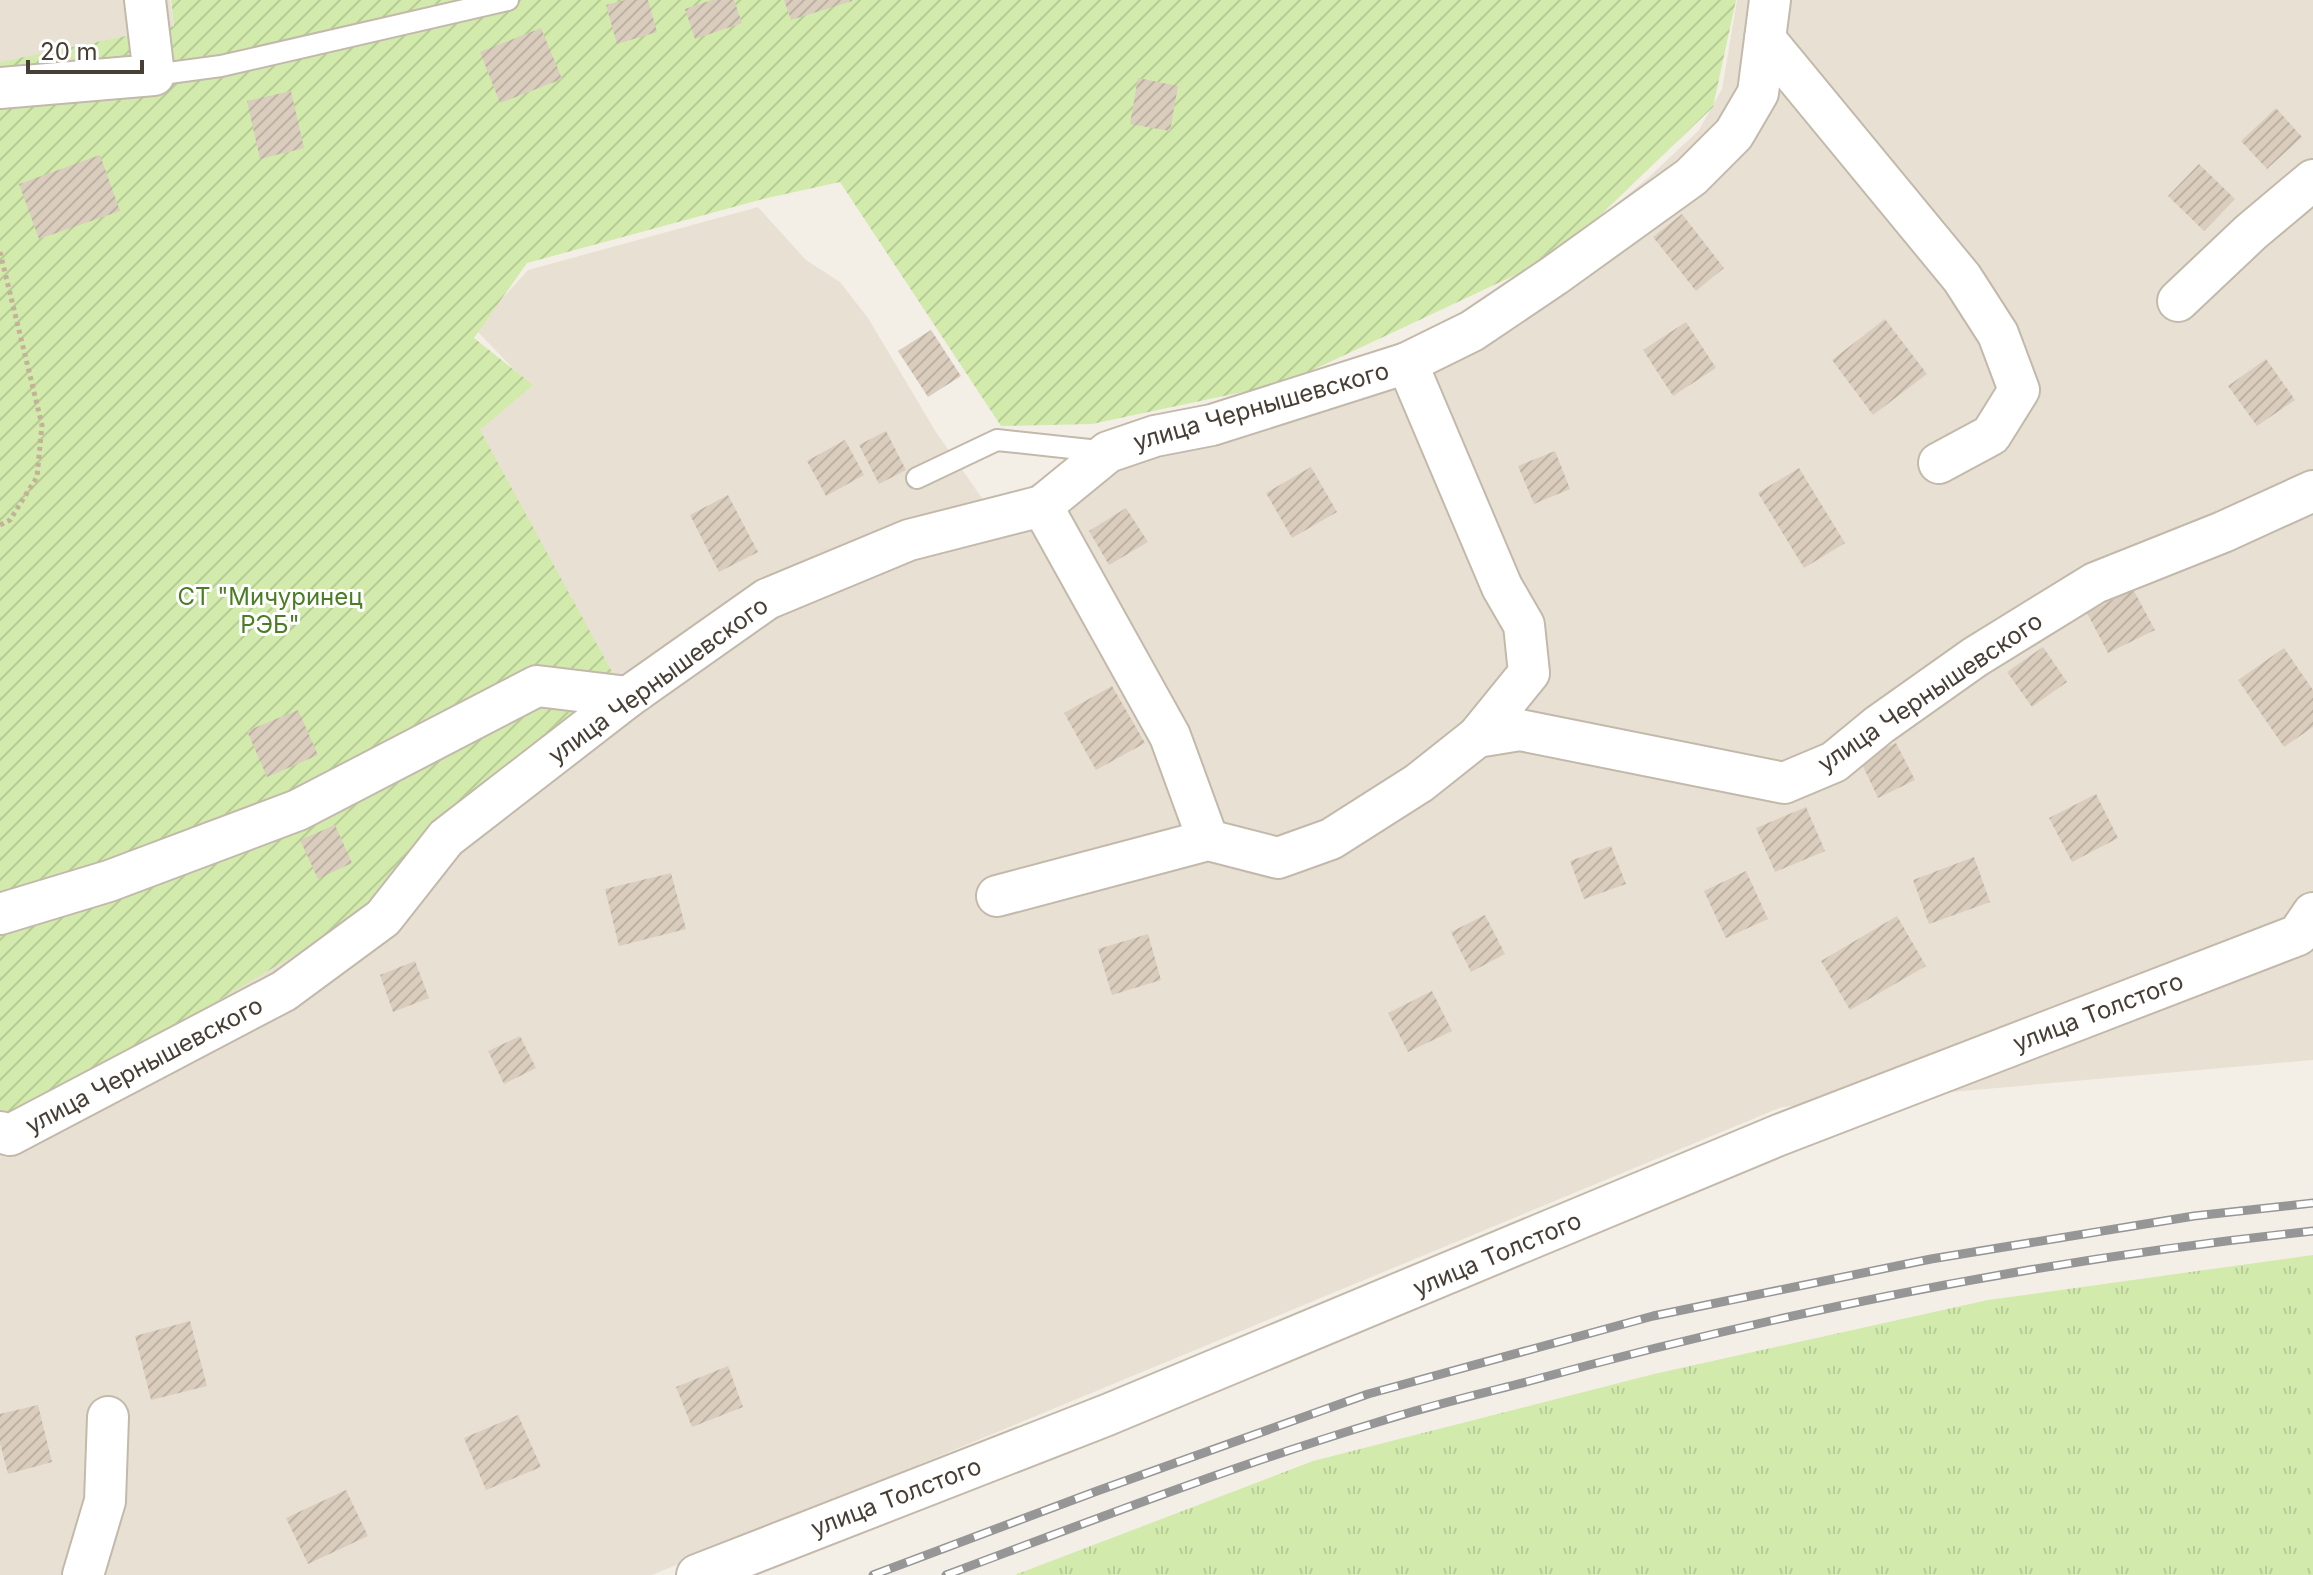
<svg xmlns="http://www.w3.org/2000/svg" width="2313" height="1575" viewBox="0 0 2313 1575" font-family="Inter,sans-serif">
<defs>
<pattern id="grass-tufts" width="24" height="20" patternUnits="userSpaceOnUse" patternTransform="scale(2)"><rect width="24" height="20" fill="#d2ebac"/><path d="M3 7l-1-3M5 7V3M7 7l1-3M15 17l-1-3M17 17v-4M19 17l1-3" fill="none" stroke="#b6cb95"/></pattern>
<pattern id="garden-furrows" width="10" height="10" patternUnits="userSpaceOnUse" patternTransform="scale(2)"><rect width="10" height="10" fill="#d2ebac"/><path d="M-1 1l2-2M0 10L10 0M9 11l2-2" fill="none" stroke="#b6cb95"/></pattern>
<pattern id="building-hatch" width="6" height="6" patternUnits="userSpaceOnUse" patternTransform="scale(2)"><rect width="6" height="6" fill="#dacdbd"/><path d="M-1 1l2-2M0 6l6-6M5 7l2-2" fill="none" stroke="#bcb1a3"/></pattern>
</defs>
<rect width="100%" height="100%" fill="#f4efe6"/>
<path fill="#e8e1d3" d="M0,0H170L174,26L470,439L529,385L475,329L528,270L758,207L806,260L840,282L868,318L936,432L991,511L1071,460L1428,335L1502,292L1558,252L1648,178L1699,130L1722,89L1737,0H2313V1060L1782,1107L652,1575H0Z"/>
<path fill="url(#grass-tufts)" d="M2313,1255V1575H1015L1313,1461L1654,1374L1988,1300Z"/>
<path fill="url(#garden-furrows)" d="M171,0H1736L1713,107L1560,254L1285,383L1092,424L1001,426L840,182L763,199L527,263L474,338L533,385L480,430L622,690L362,915L7,1126H0V62L174,26Z"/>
<g fill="url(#building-hatch)">
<path d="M625,0H648L657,32L617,44L606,5Z"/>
<path d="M712,0H734L742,23L695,39L685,9Z"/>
<path d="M784,0H852V1L791,20Z"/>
<path d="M541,28L562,79L500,103L480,52Z"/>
<path d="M1138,78L1178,86L1170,131L1130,124Z"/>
<path d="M291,91L304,148L260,159L247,101Z"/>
<path d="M2276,108L2302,137L2267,169L2241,141Z"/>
<path d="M100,155L120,211L39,239L19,184Z"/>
<path d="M2199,164L2235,199L2204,231L2168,196Z"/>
<path d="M1682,214L1724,268L1696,291L1653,237Z"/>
<path d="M1885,319L1927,374L1873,415L1832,360Z"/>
<path d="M1686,322L1716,368L1673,396L1643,350Z"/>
<path d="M931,330L961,376L928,397L898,351Z"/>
<path d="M2266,359L2295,400L2257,426L2228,386Z"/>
<path d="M886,431L906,470L879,484L859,445Z"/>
<path d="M845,440L864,475L826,496L807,461Z"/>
<path d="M1555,451L1570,489L1534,504L1518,466Z"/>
<path d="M1311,467L1337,512L1292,538L1266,493Z"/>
<path d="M1799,468L1845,543L1804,568L1758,493Z"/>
<path d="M728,495L758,552L719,572L690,515Z"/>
<path d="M1126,508L1148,542L1109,565L1089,531Z"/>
<path d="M2133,589L2155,630L2108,653L2087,613Z"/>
<path d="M2043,647L2067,682L2032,707L2007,672Z"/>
<path d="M2284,648L2313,690V727L2284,747L2238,680Z"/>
<path d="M1112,686L1145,743L1096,770L1064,713Z"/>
<path d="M298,710L318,755L267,777L247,731Z"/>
<path d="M1896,743L1915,780L1878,798L1860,760Z"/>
<path d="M2096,794L2118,838L2072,862L2049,818Z"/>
<path d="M1806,807L1825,851L1775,872L1756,828Z"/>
<path d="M335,825L352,863L318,879L300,840Z"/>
<path d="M1611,846L1626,884L1584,899L1570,861Z"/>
<path d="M1974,857L1990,902L1929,924L1913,880Z"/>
<path d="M1746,871L1768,919L1726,938L1704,891Z"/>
<path d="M671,873L686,929L619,946L605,889Z"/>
<path d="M1485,915L1505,954L1471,972L1451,932Z"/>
<path d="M1897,916L1926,966L1850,1010L1821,961Z"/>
<path d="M1148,934L1161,980L1112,995L1098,949Z"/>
<path d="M415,961L429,998L393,1012L380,975Z"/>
<path d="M1432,991L1452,1031L1408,1052L1388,1013Z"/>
<path d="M520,1036L536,1068L504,1084L488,1051Z"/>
<path d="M190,1321L207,1386L151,1400L135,1336Z"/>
<path d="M728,1366L743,1407L692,1427L676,1387Z"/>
<path d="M38,1405L52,1462L8,1474L0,1443V1414Z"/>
<path d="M518,1415L541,1467L486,1490L464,1438Z"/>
<path d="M346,1490L368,1536L308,1564L286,1518Z"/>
</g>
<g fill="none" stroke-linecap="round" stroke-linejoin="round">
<g stroke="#c3b9ab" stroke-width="24">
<g id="lane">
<path d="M154,75L221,66L508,0"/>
<path d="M917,478L997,440L1108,452"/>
</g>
</g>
<g stroke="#c3b9ab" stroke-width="44">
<g id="street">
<path d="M1765,39L1962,278L1998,334L2019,390L1991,435L1939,463"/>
<path d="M0,88L154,75L145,0"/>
<path d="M2178,301L2251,232L2313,180"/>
<path d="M1407,363L1502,587L1524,625L1529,673L1477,737"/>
<path d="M1042,506L1170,736L1208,840"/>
<path d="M997,896L1208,840L1278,858L1331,839L1419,783L1477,737L1520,730L1784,783L1834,762L1879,725L1975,657L2095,583L2223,532L2313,491"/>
<path d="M0,914L109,881L298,810L537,686L628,697"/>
<path d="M0,1132L10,1135L284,991L383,918L446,838L628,697L767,599L909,540L1042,506L1108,452L1155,436L1212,425L1407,363L1472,331L1555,275L1691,177L1734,134L1758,93L1770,0"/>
<path d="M83,1575L105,1501L108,1417"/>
<path d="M697,1575L1107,1415L1779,1135L2298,935L2313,913"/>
</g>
</g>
<path stroke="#c3b298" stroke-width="5" stroke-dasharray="4 4" stroke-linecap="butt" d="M0,252L42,425L37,477L10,520L0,525"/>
<use href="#lane" stroke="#fff" stroke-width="20"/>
<use href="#street" stroke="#fff" stroke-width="40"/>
<g stroke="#969696" stroke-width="9">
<g id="rail">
<path d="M873,1575L1097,1491L1368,1394L1653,1316L1931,1259L2194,1216L2313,1203"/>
<path d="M946,1575C1088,1522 1230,1467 1375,1423C1424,1407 1475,1395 1526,1382C1784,1311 2047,1259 2313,1231"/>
</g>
</g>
<use href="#rail" stroke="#fff" stroke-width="6" stroke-dasharray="18" stroke-linecap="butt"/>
</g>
<g text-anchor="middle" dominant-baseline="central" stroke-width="6" stroke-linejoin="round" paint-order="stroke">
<g font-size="24" fill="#473f35" stroke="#fff">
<text transform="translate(1261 406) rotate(-16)">улица Чернышевского</text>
<text transform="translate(658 680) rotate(-36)">улица Чернышевского</text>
<text transform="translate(1930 692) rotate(-34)">улица Чернышевского</text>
<text transform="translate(2098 1012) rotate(-21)">улица Толстого</text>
<text transform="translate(144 1065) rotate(-28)">улица Чернышевского</text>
<text transform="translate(1497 1254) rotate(-23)">улица Толстого</text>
<text transform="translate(896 1497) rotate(-21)">улица Толстого</text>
</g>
<g font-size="24" fill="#4a7d24" stroke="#fff">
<text x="270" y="596">СТ "Мичуринец<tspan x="270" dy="28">РЭБ"</tspan></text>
</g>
</g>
<path d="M28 60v12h114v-12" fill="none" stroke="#473f35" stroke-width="4"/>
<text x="40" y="60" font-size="24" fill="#473f35" stroke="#ffffff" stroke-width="6" paint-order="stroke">20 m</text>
</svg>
